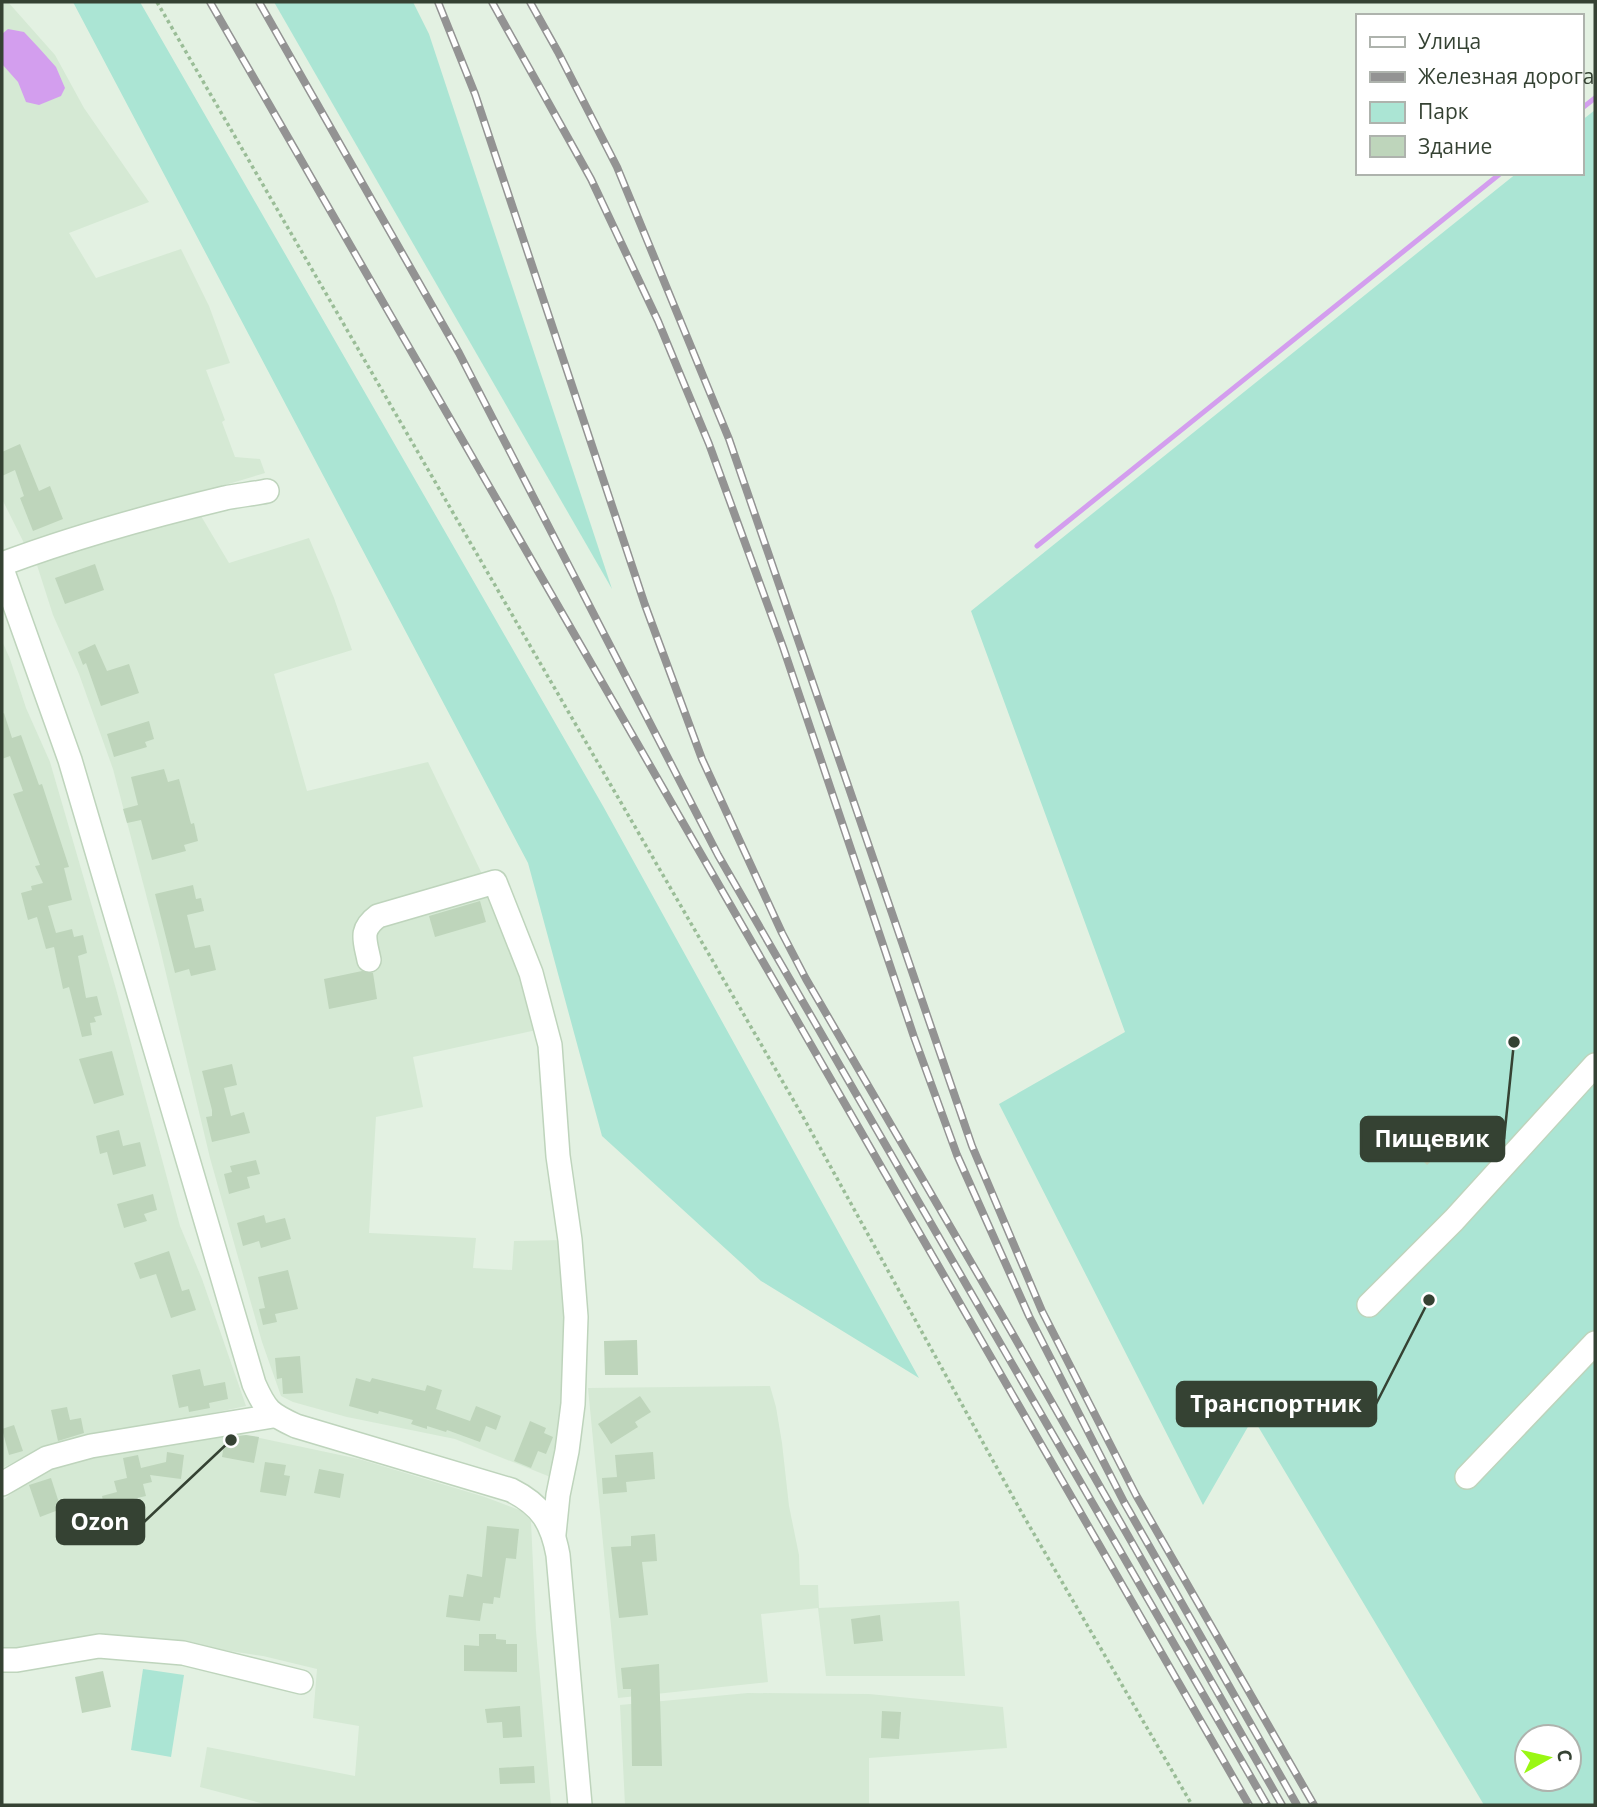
<svg xmlns="http://www.w3.org/2000/svg" width="1597" height="1807" viewBox="0 0 1597 1807" font-family="'Open Sans',sans-serif">
<rect width="100%" height="100%" fill="#e3f1e2"/>
<g fill="#d5e9d4">
<path d="M2,2H8L55,55L84,108L149,202L69,233L96,278L181,249L209,306L230,363L206,370L225,420L222,422L235,457L260,459L265,473L25,545L2,499Z"/>
<path d="M201,516L229,563L309,538L334,598L352,650L274,674L307,791L428,762L483,876L541,1029L413,1057L423,1107L376,1117L369,1233L476,1238L473,1268L512,1270L514,1241L564,1240L568,1334L564,1413L553,1478L455,1439L347,1417L293,1402L281,1396L262,1342L210,1158L158,940L113,769L79,674L53,615L36,562Z"/>
<path d="M2,641L10,659L26,708L50,762L116,989L180,1226L202,1279L246,1406L39,1450L2,1468Z"/>
<path d="M770,1386L776,1407L782,1443L789,1506L799,1555L800,1585H818L819,1608L959,1601L965,1676H826L818,1608L761,1614L768,1682L618,1698L588,1388Z"/>
<path d="M227,1431L359,1459L485,1497L522,1511L531,1521L536,1631L551,1805H268L200,1787L207,1747L355,1776L359,1726L313,1718L317,1669L263,1656L197,1646L2,1655V1501L45,1468L56,1463Z"/>
<path d="M748,1693L869,1694L1003,1707L1007,1748L869,1758V1805H625L620,1705Z"/>
</g>
<g fill="#abe5d4" fill-rule="evenodd">
<path d="M73,2H140L603,806L919,1378L761,1281L602,1136L528,863Z"/>
<path d="M274,2H413L429,34L612,589Z"/>
<path d="M1595,110V1805H1484L1253,1418L1203,1505L999,1104L1125,1032L971,611L1517,173H1581V121ZM1527,1737H1569V1779H1527Z"/>
<path d="M143,1669L184,1675L171,1757L131,1750Z"/>
</g>
<path fill="#d39eee" d="M8,29L24,32L39,48L56,67L65,88L61,96L39,105L26,102L18,82L2,64V34Z"/>
<g fill="none" stroke-linecap="round" stroke-linejoin="round">
<g stroke="#d39eee" stroke-width="5">
<path d="M1581,109L1595,98"/>
<path d="M1037,546L1501,173"/>
</g>
</g>
<g fill="#bed5bb">
<path d="M20,444L39,491L50,486L63,519L33,531L20,498L24,496L15,470L2,476V452Z"/>
<path d="M95,564L104,590L65,604L55,578Z"/>
<path d="M95,644L107,671L129,664L139,693L101,706L86,663L83,665L78,652Z"/>
<path d="M4,713L12,738L21,735L39,785L42,784L69,867L64,868L72,900L48,906L56,933L72,929L74,937L83,935L87,953L78,956L86,998L97,996L102,1015L94,1017L96,1022L90,1023L92,1035L82,1037L69,987L63,989L54,947L46,949L37,917L28,920L21,893L32,890L31,886L43,883L35,866L40,865L13,794L23,791L10,756L2,759V714Z"/>
<path d="M149,721L154,739L145,742L147,747L114,757L107,734Z"/>
<path d="M164,769L168,782L179,779L191,824L194,823L198,841L184,845L186,851L152,860L141,820L127,823L123,809L138,805L131,777Z"/>
<path d="M193,885L196,899L201,898L204,911L187,915L195,948L210,945L216,970L191,976L189,969L175,973L155,894Z"/>
<path d="M480,901L486,922L435,937L429,916Z"/>
<path d="M362,971L373,973L377,999L329,1009L324,979Z"/>
<path d="M112,1051L124,1095L94,1104L79,1059Z"/>
<path d="M232,1064L237,1085L224,1088L231,1116L244,1112L250,1133L212,1142L206,1117L212,1116V1110L202,1071Z"/>
<path d="M119,1130L123,1146L140,1142L146,1166L113,1175L107,1152L100,1154L96,1136Z"/>
<path d="M1439,1135L1448,1146L1427,1165L1417,1155Z"/>
<path d="M256,1160L260,1174L247,1177L250,1188L229,1194L224,1174L232,1172L230,1166Z"/>
<path d="M153,1194L157,1210L144,1214L147,1221L124,1228L117,1204Z"/>
<path d="M264,1215L266,1223L285,1218L291,1239L261,1248L259,1241L243,1246L237,1223Z"/>
<path d="M169,1251L182,1291L189,1289L196,1310L171,1318L156,1274L140,1279L134,1263Z"/>
<path d="M288,1270L298,1309L275,1314L277,1322L263,1325L259,1309L265,1308L258,1277Z"/>
<path d="M637,1340L638,1375H605L604,1341Z"/>
<path d="M300,1356L303,1393L283,1394L282,1378L277,1379L275,1358Z"/>
<path d="M200,1369L204,1386L225,1382L228,1399L209,1403L210,1408L189,1412L188,1406L179,1408L172,1375Z"/>
<path d="M356,1378L370,1382L372,1378L425,1391L427,1385L442,1390L436,1409L470,1421L476,1406L501,1416L496,1430L486,1426L480,1442L447,1430L446,1432L427,1426V1429L411,1424L413,1420L379,1411L378,1414L349,1406Z"/>
<path d="M640,1396L651,1412L635,1422L638,1427L611,1444L598,1424Z"/>
<path d="M67,1407L70,1420L81,1418L84,1433L58,1441L51,1410Z"/>
<path d="M530,1421L546,1428L544,1433L553,1437L546,1454L538,1451L531,1468L514,1461Z"/>
<path d="M14,1425L23,1451L9,1455L2,1429Z"/>
<path d="M246,1435L259,1437L254,1463L222,1457L225,1438Z"/>
<path d="M167,1452L184,1455L181,1479L150,1475L152,1482L143,1484L146,1496L133,1499L135,1509L106,1515L102,1496L117,1492L114,1481L127,1478L123,1458L138,1455L141,1468L166,1462Z"/>
<path d="M653,1452L655,1479L626,1482L627,1492L603,1494L602,1478L617,1477L615,1455Z"/>
<path d="M265,1462L286,1465L284,1475L290,1476L286,1496L260,1492Z"/>
<path d="M319,1469L344,1474L340,1498L314,1493Z"/>
<path d="M51,1478L61,1509L40,1517L29,1485Z"/>
<path d="M487,1526L519,1529L516,1559L506,1558L500,1598L494,1597L493,1604L483,1603L480,1621L446,1617L449,1595L463,1597L467,1574L482,1577Z"/>
<path d="M655,1534L657,1561L642,1562L648,1615L619,1618L611,1547L631,1546V1536Z"/>
<path d="M880,1615L883,1641L854,1644L851,1619Z"/>
<path d="M479,1634H496V1639L506,1640V1644H517V1672L464,1671V1645L479,1646Z"/>
<path d="M659,1664L662,1766H632L631,1689H623L621,1668Z"/>
<path d="M103,1671L111,1707L82,1713L75,1677Z"/>
<path d="M520,1706L522,1737L503,1738L502,1722L487,1723L485,1709Z"/>
<path d="M882,1711L901,1712L899,1739L881,1738Z"/>
<path d="M534,1766L535,1783L500,1784L499,1768Z"/>
</g>
<g fill="none" stroke-linecap="round" stroke-linejoin="round">
<g stroke="#bed4bc" stroke-width="26">
<g id="minor">
<path d="M2,564C74,537 150,516 225,498C239,495 253,494 267,491"/>
<path d="M2,569L70,760L254,1384C266,1411 270,1414 296,1426L511,1490C541,1505 552,1522 558,1555L580,1805"/>
<path d="M369,960C365,940 359,930 378,916L495,882L531,973L550,1045L558,1156L570,1240L576,1317L573,1404L567,1451L558,1495L554,1534"/>
<path d="M1369,1305L1454,1220L1595,1065"/>
<path d="M1467,1477L1595,1343"/>
<path d="M2,1484L47,1458L91,1446L273,1416"/>
<path d="M2,1660H17L99,1646L183,1653L301,1682"/>
</g>
</g>
<path stroke="#9abd97" stroke-width="3.5" stroke-dasharray="3.5 3.5" stroke-linecap="butt" d="M157,2L802,1115L1023,1515L1192,1805"/>
<use href="#minor" stroke="#fff" stroke-width="23"/>
<g stroke="#939393" stroke-width="8">
<g id="rail">
<path d="M210,2L1249,1805"/>
<path d="M259,2L459,353L718,855L1267,1805"/>
<path d="M438,2L475,94L645,605L702,759L782,933L806,979L1011,1331L1282,1805"/>
<path d="M492,2L591,179L658,321L709,444L783,647L914,1037L957,1155L1029,1316L1124,1502L1297,1805"/>
<path d="M530,2L558,52L617,167L729,439L972,1146L1042,1311L1136,1495L1314,1805"/>
</g>
</g>
<use href="#rail" stroke="#fff" stroke-width="5" stroke-dasharray="16" stroke-linecap="butt"/>
</g>
<path fill="none" stroke="#354233" stroke-width="2.5" d="M1514 1042L1504 1139M1429 1300L1376 1404M231 1440L144 1522"/>
<g fill="#354233" stroke="#fff" stroke-width="2.5">
<circle cx="1514" cy="1042" r="7"/>
<circle cx="1429" cy="1300" r="7"/>
<circle cx="231" cy="1440" r="7"/>
</g>
<g fill="#354233" stroke="#354233" stroke-width="2.5">
<rect x="1361" y="1117" width="143" height="44" rx="7"/>
<rect x="1177" y="1382" width="199" height="44" rx="7"/>
<rect x="57" y="1500" width="87" height="44" rx="7"/>
</g>
<g font-size="23" text-anchor="middle" font-weight="bold" fill="#fff">
<text x="1432" y="1147">Пищевик</text>
<text x="1276" y="1412">Транспортник</text>
<text x="100" y="1530">Ozon</text>
</g>
<rect width="1597" height="1807" fill="none" stroke="#354233" stroke-width="7"/>
<rect x="1356" y="14" width="228" height="161" fill="#ffffff" stroke="#aeb3ad" stroke-width="2"/>
<rect x="1370" y="37" width="35" height="10" fill="#ffffff" stroke="#aeb3ad" stroke-width="2"/>
<text x="1418" y="49" font-size="21" fill="#354233">Улица</text>
<rect x="1370" y="72" width="35" height="10" fill="#939393" stroke="#aeb3ad" stroke-width="2"/>
<text x="1418" y="84" font-size="21" fill="#354233">Железная дорога</text>
<rect x="1370" y="102" width="35" height="21" fill="#abe5d4" stroke="#aeb3ad" stroke-width="2"/>
<text x="1418" y="119" font-size="21" fill="#354233">Парк</text>
<rect x="1370" y="136" width="35" height="21" fill="#bed5bb" stroke="#aeb3ad" stroke-width="2"/>
<text x="1418" y="154" font-size="21" fill="#354233">Здание</text>
<g transform="translate(1548 1758) rotate(82)"><circle r="33" fill="#ffffff" stroke="#aeb3ad" stroke-width="2"/>
<path d="M0-5L12 26L0 18L-12 26Z" fill="#9af713"/>
<text y="-10" font-size="19" font-weight="bold" text-anchor="middle" fill="#354233">С</text>
</g>
</svg>
